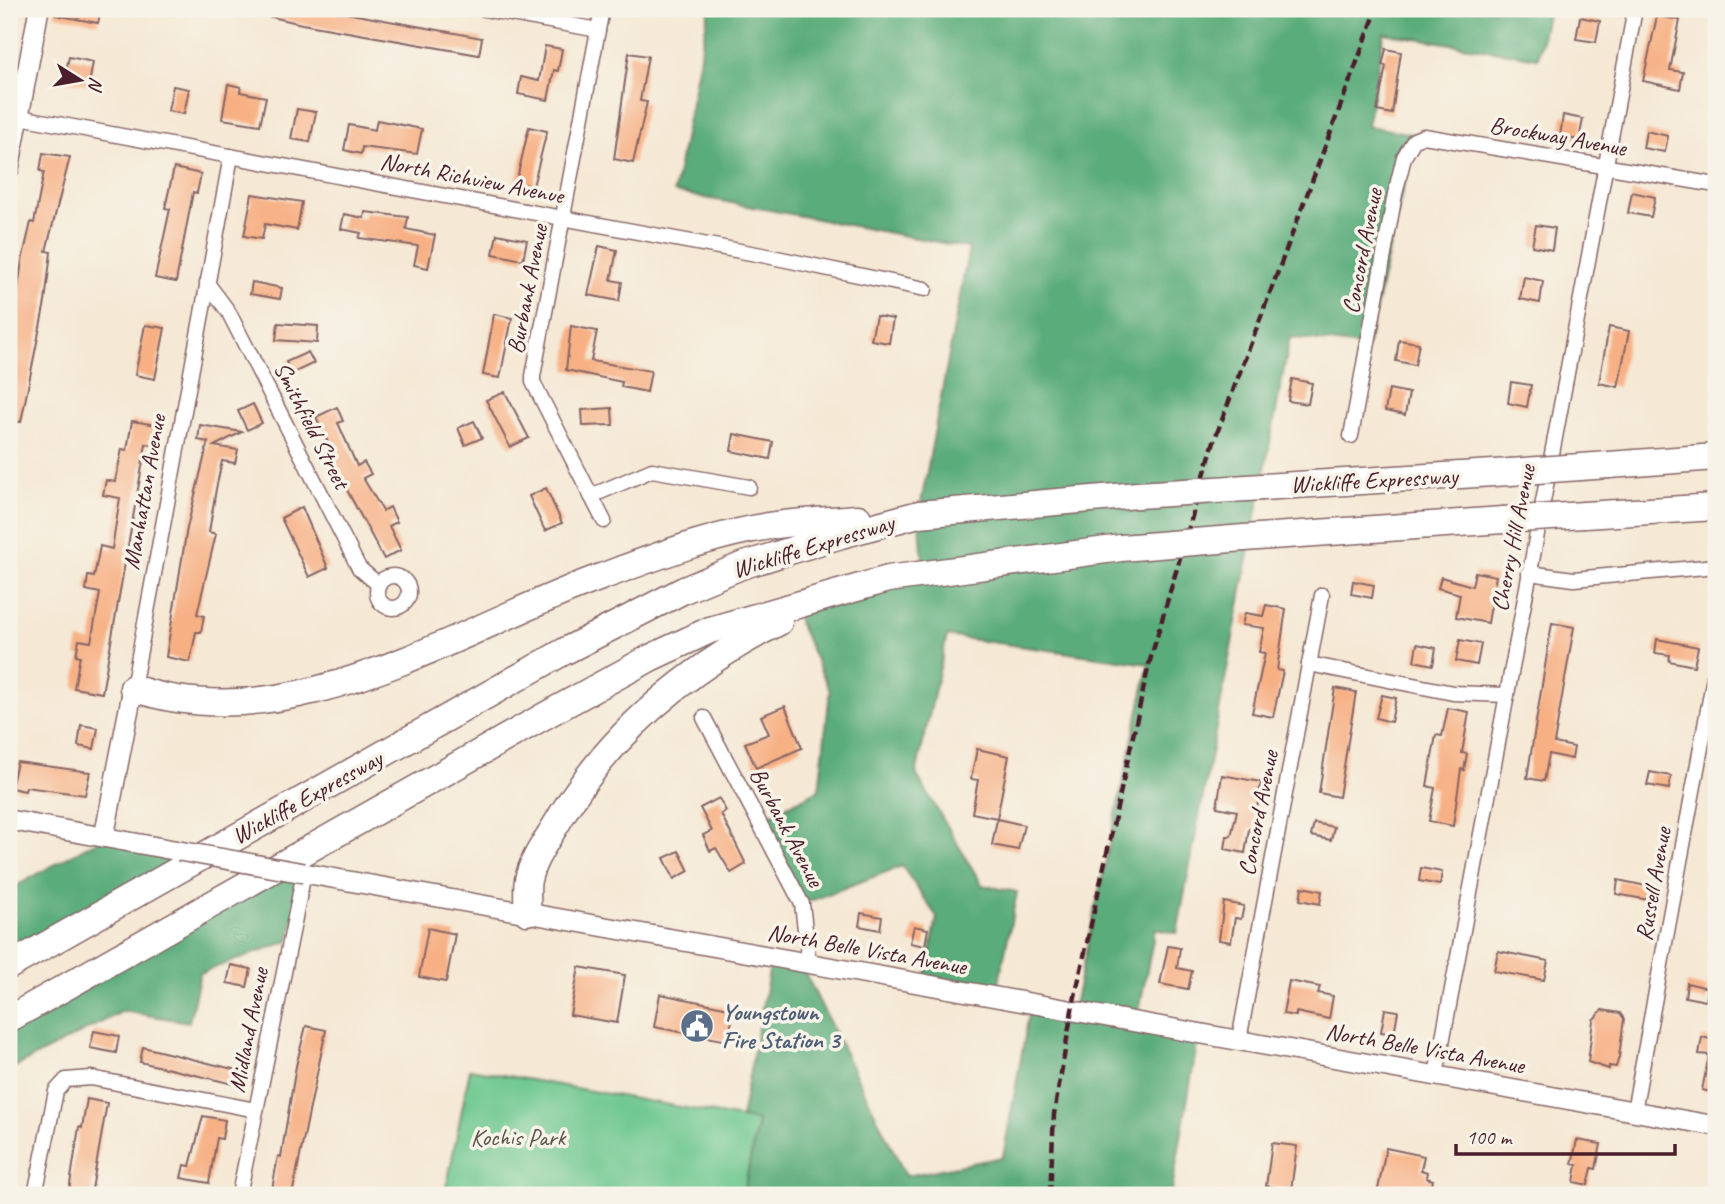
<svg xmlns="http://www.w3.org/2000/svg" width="1725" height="1204" viewBox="0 0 1725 1204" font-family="Caveat,sans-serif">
<rect width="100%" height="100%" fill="#f7f3e8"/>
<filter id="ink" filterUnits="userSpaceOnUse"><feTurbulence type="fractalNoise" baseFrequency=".0143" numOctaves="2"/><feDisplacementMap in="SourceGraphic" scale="14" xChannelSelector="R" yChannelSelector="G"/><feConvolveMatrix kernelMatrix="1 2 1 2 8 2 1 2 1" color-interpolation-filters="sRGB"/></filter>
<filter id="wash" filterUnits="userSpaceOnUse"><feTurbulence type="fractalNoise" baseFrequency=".00686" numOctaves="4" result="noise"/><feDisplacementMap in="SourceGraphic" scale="28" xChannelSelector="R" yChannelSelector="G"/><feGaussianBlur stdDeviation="1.57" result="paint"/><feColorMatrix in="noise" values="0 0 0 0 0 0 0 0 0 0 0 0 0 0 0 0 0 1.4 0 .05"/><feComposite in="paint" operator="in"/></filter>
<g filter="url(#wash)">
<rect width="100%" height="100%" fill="#f5e8d4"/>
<path fill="#6ec88f" stroke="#5c745d" stroke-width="2" d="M470,1069L758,1121L743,1195H445Z"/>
<g fill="#5aac7a" stroke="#526652" stroke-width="2">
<path d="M709,9H1548L1538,58L1384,33L1367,126L1424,136L1414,140L1367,347L1290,337L1177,933L1155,929L1137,1021L1199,1033L1171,1195H743L758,1121L741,1118L772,956L799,961L906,1176L1003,1157L1031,1003L1073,1010L1149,664L947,636L916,774L982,885L1017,892L996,997L924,984L937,917L902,866L802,904L758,821L819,790L830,691L795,614L924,572L919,514L969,248L674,192Z"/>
<path d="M104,837L205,855L9,966V890Z"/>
<path d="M278,867L304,873L289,941L200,973L189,1022L123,1011L9,1070V1019Z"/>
</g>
<g id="blocks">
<g fill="#f7b084">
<path d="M55,9H101L98,23L55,15Z"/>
<path d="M264,9H324L482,38L479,55L302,24L263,15Z"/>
<path d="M1657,16L1680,20L1670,70L1683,72L1680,89L1643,81Z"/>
<path d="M1580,17L1600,21L1596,42L1576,39Z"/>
<path d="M545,46L562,49L558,71L554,70L548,100L518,94L521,77L539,81Z"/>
<path d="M1386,49L1401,52L1392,114L1377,111L1386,66L1382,65Z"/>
<path d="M629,53L648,56L640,101L647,102L633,163L614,159Z"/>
<path d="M69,57L93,62L89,85L64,80Z"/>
<path d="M228,84L241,87L240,92L266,97L260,125L222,119Z"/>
<path d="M173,86L189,89L184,114L168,111Z"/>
<path d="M297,109L316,112L310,142L291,139Z"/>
<path d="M1563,115L1583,119L1579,140L1560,137Z"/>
<path d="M377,120L422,129L417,154L362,147L361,154L344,150L349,125L375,130Z"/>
<path d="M529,127L547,131L533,186L516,183Z"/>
<path d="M1646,131L1668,136L1665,152L1643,148Z"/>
<path d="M43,153L70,157L46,251L51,252L45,302L21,422L9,420V365L13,340H10L22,261L31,222L34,223L44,172L40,171Z"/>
<path d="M174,168L201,174L197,193L193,192L176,282L155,278L170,209L165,208Z"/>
<path d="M1632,192L1655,197L1651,217L1628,213Z"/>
<path d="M252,194L302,202L297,230L265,224L262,239L244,236Z"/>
<path d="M365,212L408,217L406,229L435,235L428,268L414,265L418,246L359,238L361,233L341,229L344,214L364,218Z"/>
<path d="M1536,225L1555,228L1552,250L1532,246Z"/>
<path d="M497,234L527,240L523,260L493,254Z"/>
<path d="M599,246L617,250L611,280L622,282L619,301L588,295Z"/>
<path d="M1524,277L1543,281L1540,303L1520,299Z"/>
<path d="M252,282L282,288L280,299L250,294Z"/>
<path d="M494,314L512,318L500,378L483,375Z"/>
<path d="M876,316L893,319L889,343L871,340Z"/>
<path d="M278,323L318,326L317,343L276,340Z"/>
<path d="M145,325L165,328L155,379L135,375Z"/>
<path d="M571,326L597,331L591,361L651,371L647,392L621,387L622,382L566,370Z"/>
<path d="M1609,327L1629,331L1618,387L1599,383Z"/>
<path d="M1399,340L1419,343L1415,365L1396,361Z"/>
<path d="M308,352L314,363L291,374L286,362Z"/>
<path d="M1292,379L1312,383L1308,404L1288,401Z"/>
<path d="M1511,382L1531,385L1527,407L1508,403Z"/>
<path d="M1389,389L1409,393L1405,415L1385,411Z"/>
<path d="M505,392L529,438L510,447L486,400Z"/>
<path d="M253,404L262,423L247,430L238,411Z"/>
<path d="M337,407L343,421L338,423L357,466L364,462L371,474L363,478L383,511L390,507L397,522L389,526L401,550L384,559L333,464L327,451L331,449L316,417Z"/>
<path d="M612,408L613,425L583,426L582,410Z"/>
<path d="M132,421L157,425L153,445L146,444L102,693L74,688L80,656L76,655L79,640L91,642L100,593L86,590L88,576L94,577L100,546L112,549L120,498L103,495L106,480L115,482L122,449L127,450Z"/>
<path d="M474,421L482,438L465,445L458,428Z"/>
<path d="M200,425L242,432L214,446L238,450L235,463L222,461L216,489L209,532L216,534L197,614L204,616L201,632H196L190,662L166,657L187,528L208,442L198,440Z"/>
<path d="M734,434L773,442L770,459L731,451Z"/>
<path d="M546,488L562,523L545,531L529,496Z"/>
<path d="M302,507L328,568L309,577L281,518Z"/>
<path d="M1475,572L1496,576L1488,623L1456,617L1460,594L1438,588L1441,577L1472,586Z"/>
<path d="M1353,581L1374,585L1372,598L1351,594Z"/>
<path d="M1266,605L1286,609L1277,670L1283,671L1273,717L1252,713L1265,653L1259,652L1264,628L1242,625L1245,613L1263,616Z"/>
<path d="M1552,623L1574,627L1554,743L1574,747L1572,759L1549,754L1544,781L1527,778Z"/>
<path d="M1657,639L1698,647L1694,666L1669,661L1670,655L1655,653Z"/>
<path d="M1460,640L1481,644L1477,665L1456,661Z"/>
<path d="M1417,644L1436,648L1433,665L1414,661Z"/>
<path d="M1335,688L1356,692L1339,797L1319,793Z"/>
<path d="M1382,695L1396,698L1391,722L1376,718Z"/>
<path d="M785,706L802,748L756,768L745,743L769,734L761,716Z"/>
<path d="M1448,708L1469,712L1462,753L1467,754L1464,770L1461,769L1453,826L1429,821L1435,788L1427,786L1436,735L1442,736Z"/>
<path d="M81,725L98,728L94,749L78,746Z"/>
<path d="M977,749L1009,756L997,818L972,813L978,780L971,779Z"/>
<path d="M17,762L90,772L85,795L26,787L25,791L11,788Z"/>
<path d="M1650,772L1671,776L1669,789L1647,785Z"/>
<path d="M1222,775L1261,782L1254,829H1249L1245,853L1225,849L1227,836H1231L1237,811L1217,807Z"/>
<path d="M719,798L726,811L721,814L746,864L731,873L716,848L710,851L703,835L712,831L700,808Z"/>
<path d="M997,819L1024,825L1018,850L992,845Z"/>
<path d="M1314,823L1334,827L1331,840L1311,836Z"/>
<path d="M679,851L689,871L674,879L664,858Z"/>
<path d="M1421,868L1442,872L1440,885L1419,881Z"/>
<path d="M1618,880L1651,887L1649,900L1616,894Z"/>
<path d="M1302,887L1322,891L1320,904L1300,900Z"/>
<path d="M1224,902L1244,906L1241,919L1235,918L1231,942L1219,940Z"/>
<path d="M861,913L882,917L880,930L859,926Z"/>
<path d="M914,926L928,929L925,946L910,943Z"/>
<path d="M428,928L455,934L446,982L419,977Z"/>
<path d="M1168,946L1180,948L1177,968L1192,971L1188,989L1160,984Z"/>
<path d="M1498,951L1548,961L1544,980L1494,971Z"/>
<path d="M231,965L251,969L247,987L227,983Z"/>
<path d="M579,967L625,975L617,1023L570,1015Z"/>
<path d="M1289,981L1320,987L1318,993L1333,996L1329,1019L1296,1012V1016L1283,1014Z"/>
<path d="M1687,983L1708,988L1706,1001L1685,997Z"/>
<path d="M660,994L734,1009L728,1041L654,1027Z"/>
<path d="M1385,1009L1398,1011L1394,1034L1381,1032Z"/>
<path d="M1602,1010L1620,1013L1624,1019L1619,1057L1616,1067L1609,1066V1069L1588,1062L1593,1020Z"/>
<path d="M306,1026L326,1030L292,1195H271L278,1156L281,1157L296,1066Z"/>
<path d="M94,1031L119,1036L116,1053L90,1048Z"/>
<path d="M1702,1037L1714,1040L1716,1093L1702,1090L1709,1055L1699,1054Z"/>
<path d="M143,1047L245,1072L242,1086L140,1062Z"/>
<path d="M87,1099L107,1103L91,1195L69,1191L79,1127L82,1128Z"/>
<path d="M203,1116L225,1120L222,1139L217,1138L209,1183L181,1178L184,1165L190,1166Z"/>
<path d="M1577,1140L1601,1144L1596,1169L1592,1168L1588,1185L1574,1182L1577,1165L1572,1164Z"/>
<path d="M1272,1143L1297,1146L1291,1190L1266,1186Z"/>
<path d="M1386,1148L1424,1156L1421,1170L1427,1172L1426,1178L1433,1180L1430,1195H1377Z"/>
</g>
</g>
</g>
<g filter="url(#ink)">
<use href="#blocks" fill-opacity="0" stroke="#866566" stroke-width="2"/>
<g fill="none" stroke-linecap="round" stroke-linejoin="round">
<g stroke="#866566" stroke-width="17">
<g id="street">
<path d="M484,9L598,30"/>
<path d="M602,9L533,376V382L604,521"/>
<path d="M9,115L767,256L925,289"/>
<path d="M207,283L228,311L359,568L379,585"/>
<path d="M1351,436L1395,194L1404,157L1414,140L1424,136L1716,185"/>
<path d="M591,496L652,470L749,487"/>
<path d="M1529,573L1574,579L1716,566"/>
<circle cx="393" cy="592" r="16"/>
<path d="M1309,664L1453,693L1507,695"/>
<path d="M133,688L231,156"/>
<path d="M704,718L802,904L809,963"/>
<path d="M1239,1040L1322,595"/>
<path d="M1436,1075L1635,9"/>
<path d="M1634,1111L1716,666"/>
<path d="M35,1195L56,1091L66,1080L91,1078L256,1110"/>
<path d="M239,1195L304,873"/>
</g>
</g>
<g stroke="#866566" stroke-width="22">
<g id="secondary">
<path d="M9,169L39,9"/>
<path d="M9,820L179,851"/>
<path d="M104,837L133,688"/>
<path d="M304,873L1716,1126"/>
</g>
</g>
<g stroke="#866566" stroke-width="29">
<g id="highway">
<path d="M1609,465L1716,457"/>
<path d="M1262,487L1510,472"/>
<path d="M1584,515L1716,507"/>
<path d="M1244,538L1503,520"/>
<path d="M133,688C291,743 457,629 601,577C660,555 722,531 784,524C809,521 833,520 858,518"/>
<path d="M527,912C528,902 526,890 528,880C532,861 544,844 554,828C607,735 685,670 779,622"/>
<path d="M9,966L565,651L684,590L741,566L841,535L919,514L1138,495"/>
<path d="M9,1019L548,714L650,658L710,630L888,579L1121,548"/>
</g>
</g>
<use href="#street" stroke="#fff" stroke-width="14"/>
<use href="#secondary" stroke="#fff" stroke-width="19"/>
<use href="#highway" stroke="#fff" stroke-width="26"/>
<path stroke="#4a1f2b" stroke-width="4.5" stroke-dasharray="10 5" stroke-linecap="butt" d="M1050,1195L1054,1114L1072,1010L1149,664L1214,441L1377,9"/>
<g stroke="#866566" stroke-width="22" stroke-linecap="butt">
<path id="secondary-bridge" d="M179,851L304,873"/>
</g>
<g stroke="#866566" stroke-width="29" stroke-linecap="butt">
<g id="highway-bridge">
<path d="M1510,472L1609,465"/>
<path d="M1138,495L1262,487"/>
<path d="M1503,520L1584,515"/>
<path d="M1121,548L1244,538"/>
</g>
</g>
<use href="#secondary-bridge" stroke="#fff" stroke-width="19"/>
<use href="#highway-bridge" stroke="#fff" stroke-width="26"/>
</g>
</g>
<defs>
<g id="civic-disc" transform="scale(1.75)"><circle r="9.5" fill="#5c6f8a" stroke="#f7f3e8"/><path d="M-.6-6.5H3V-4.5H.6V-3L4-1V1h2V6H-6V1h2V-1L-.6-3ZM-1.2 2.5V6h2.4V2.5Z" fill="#fff"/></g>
</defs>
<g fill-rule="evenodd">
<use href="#civic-disc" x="697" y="1026"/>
</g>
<g text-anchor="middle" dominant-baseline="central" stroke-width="7" stroke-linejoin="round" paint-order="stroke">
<g font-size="24" fill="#4a1f2b" stroke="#f7f3e8">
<text transform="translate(1558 136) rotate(10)">Brockway Avenue</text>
<text transform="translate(472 178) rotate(11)">North Richview Avenue</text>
<text transform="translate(1362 251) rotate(-79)">Concord Avenue</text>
<text transform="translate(527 289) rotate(-79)">Burbank Avenue</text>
<text transform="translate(312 425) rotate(63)">Smithfield Street</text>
<text transform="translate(1374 480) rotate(-3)">Wickliffe Expressway</text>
<text transform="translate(144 492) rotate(-80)">Manhattan Avenue</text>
<text transform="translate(1513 538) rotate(-79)">Cherry Hill Avenue</text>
<text transform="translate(813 546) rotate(-17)">Wickliffe Expressway</text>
<text transform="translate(307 797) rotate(-29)">Wickliffe Expressway</text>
<text transform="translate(1258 813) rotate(-79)">Concord Avenue</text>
<text transform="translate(787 827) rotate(62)">Burbank Avenue</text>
<text transform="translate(1653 884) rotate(-80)">Russell Avenue</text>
<text transform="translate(867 949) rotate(10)">North Belle Vista Avenue</text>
<text transform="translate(248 1030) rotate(-79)">Midland Avenue</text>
<text transform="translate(1425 1048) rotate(10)">North Belle Vista Avenue</text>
</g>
<g font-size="24" font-weight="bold" fill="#4e5e75" stroke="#f7f3e8" text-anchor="start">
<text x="722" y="1012">Youngstown<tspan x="722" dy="28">Fire Station 3</tspan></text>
</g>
<g font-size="24" fill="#555249" stroke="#f7f3e8">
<text x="518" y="1137">Kochis Park</text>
</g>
</g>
<rect width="1725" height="1204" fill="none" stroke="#f7f3e8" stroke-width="35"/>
<g transform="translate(80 80) rotate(101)" stroke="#f7f3e8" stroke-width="5" paint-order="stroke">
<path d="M0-5L12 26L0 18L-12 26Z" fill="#4a1f2b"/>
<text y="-10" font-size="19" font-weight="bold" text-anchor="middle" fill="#4a1f2b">N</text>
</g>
<path d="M1456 1144v10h219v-10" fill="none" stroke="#4a1f2b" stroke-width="3.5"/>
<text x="1466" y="1144" font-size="21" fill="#4a1f2b" stroke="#f7f3e8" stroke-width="5" paint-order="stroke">100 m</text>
</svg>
